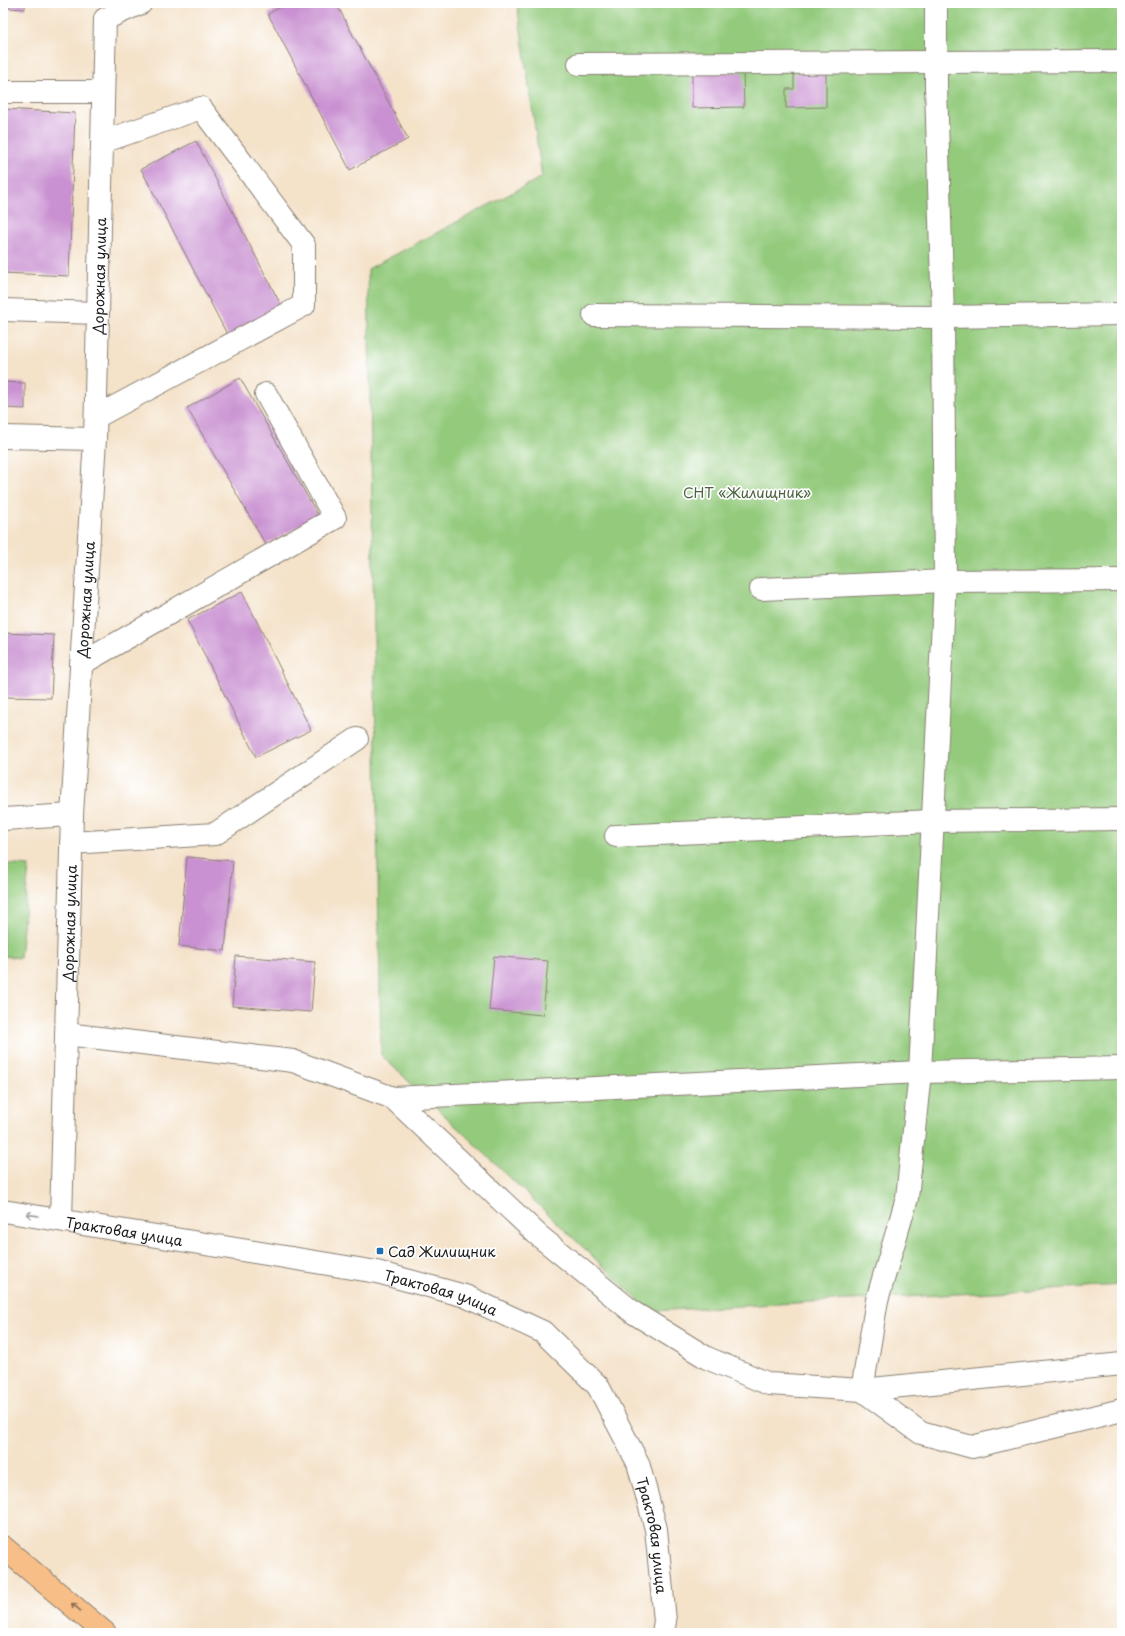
<svg xmlns="http://www.w3.org/2000/svg" width="1125" height="1636" viewBox="0 0 1125 1636" font-family="'Playpen Sans',sans-serif">
<rect width="100%" height="100%" fill="#fff"/>
<filter id="ink" filterUnits="userSpaceOnUse"><feTurbulence type="fractalNoise" baseFrequency=".025" numOctaves="2"/><feDisplacementMap in="SourceGraphic" scale="8" xChannelSelector="R" yChannelSelector="G"/><feConvolveMatrix kernelMatrix="1 2 1 2 8 2 1 2 1" color-interpolation-filters="sRGB"/></filter>
<filter id="wash" filterUnits="userSpaceOnUse"><feTurbulence type="fractalNoise" baseFrequency=".012" numOctaves="4" result="noise"/><feDisplacementMap in="SourceGraphic" scale="16" xChannelSelector="R" yChannelSelector="G"/><feGaussianBlur stdDeviation="0.9" result="paint"/><feColorMatrix in="noise" values="0 0 0 0 0 0 0 0 0 0 0 0 0 0 0 0 0 1.4 0 .05"/><feComposite in="paint" operator="in"/></filter>
<g filter="url(#wash)">
<rect width="100%" height="100%" fill="#f4e2c9"/>
<g fill="#93ca7c" stroke="#58734c">
<path d="M517,3H1122V1285L650,1311L381,1055L368,269L542,177Z"/>
<path d="M3,864L29,866L20,958L3,956Z"/>
</g>
<g id="blocks">
<g fill="#c991d1">
<path d="M7,3H25V9L7,8Z"/>
<path d="M288,3H336L408,139L350,170L268,14Z"/>
<path d="M743,72L744,107L692,108V73Z"/>
<path d="M794,73H826V107L786,108V89H794Z"/>
<path d="M3,109L75,113L69,276L3,273Z"/>
<path d="M196,141L283,309L229,338L141,169Z"/>
<path d="M240,378L318,515L266,545L187,408Z"/>
<path d="M3,382L25,383V409L3,408Z"/>
<path d="M242,592L311,730L256,757L187,620Z"/>
<path d="M3,633L54,635L51,698L3,697Z"/>
<path d="M187,857L233,861L225,951L179,946Z"/>
<path d="M236,956L315,962L311,1012L232,1006Z"/>
<path d="M494,956L548,961L543,1015L489,1010Z"/>
</g>
</g>
</g>
<g filter="url(#ink)">
<use href="#blocks" fill-opacity="0" stroke="#887f72" stroke-width="1"/>
<g fill="none" stroke-linecap="round" stroke-linejoin="round">
<g stroke="#887f72" stroke-width="24">
<g id="minor">
<path d="M579,64L1122,61"/>
<path d="M3,92H103"/>
<path d="M3,310L98,313"/>
<path d="M594,315L943,317L1122,314"/>
<path d="M96,417L304,305V245L201,108L102,142"/>
<path d="M3,437L95,439"/>
<path d="M761,589L945,581L1122,580"/>
<path d="M81,664L335,518L266,394"/>
<path d="M3,819L72,815"/>
<path d="M616,836L932,821L1122,819"/>
<path d="M71,843L215,834L357,739"/>
<path d="M66,1034L293,1061L393,1098L538,1235L634,1313L707,1358L769,1384L862,1390L877,1300L907,1198L920,1072L945,581L943,317L936,86V3"/>
<path d="M393,1098L920,1072L1122,1068"/>
<path id="s1" d="M3,1211L377,1272L465,1296L543,1332L598,1386L638,1463L656,1529L665,1621L663,1633"/>
<path id="s2" d="M61,1220L72,815L95,439L105,19L141,3"/>
<path d="M862,1390L921,1433L972,1447L1122,1410"/>
<path d="M862,1390L1122,1364"/>
</g>
</g>
<g stroke="#887f72" stroke-width="24">
<path id="major" d="M3,1547L105,1633"/>
</g>
<use href="#minor" stroke="#fff" stroke-width="22"/>
<use href="#major" stroke="#f7be87" stroke-width="22"/>
</g>
<defs><path id="oneway-shaft" d="M-6 0H5M1.5-3L5.5 0L1.5 3" fill="none" stroke-width="1.6" stroke-linecap="round" stroke-linejoin="round"/></defs>
<use stroke="#999" href="#oneway-shaft" transform="translate(32 1215) rotate(-172)"/>
<use stroke="#8a6d52" href="#oneway-shaft" transform="translate(76 1607) rotate(-140)"/>
</g>
<rect fill="#1f6fb2" stroke="#fff" stroke-width="1.5" x="376" y="1247" width="8" height="8" rx="2"/>
<g text-anchor="middle" dominant-baseline="central" stroke-width="3.5" stroke-linejoin="round" paint-order="stroke">
<g font-size="14" fill="#1c1c1c" stroke="#fff">
<text stroke="none"><textPath href="#s2" startOffset="945">Дорожная улица</textPath></text>
<text stroke="none"><textPath href="#s2" startOffset="621">Дорожная улица</textPath></text>
<text stroke="none"><textPath href="#s2" startOffset="297">Дорожная улица</textPath></text>
<text stroke="none"><textPath href="#s1" startOffset="123">Трактовая улица</textPath></text>
<text stroke="none"><textPath href="#s1" startOffset="446">Трактовая улица</textPath></text>
<text stroke="none"><textPath href="#s1" startOffset="794">Трактовая улица</textPath></text>
</g>
<g font-size="14" fill="#4c6242" stroke="#fff">
<text x="747" y="492">СНТ «Жилищник»</text>
</g>
<g font-size="14" fill="#1c1c1c" stroke="#fff" text-anchor="start">
<text x="388" y="1251">Сад Жилищник</text>
</g>
</g>
<rect width="1125" height="1636" fill="none" stroke="#fff" stroke-width="16"/>
</svg>
